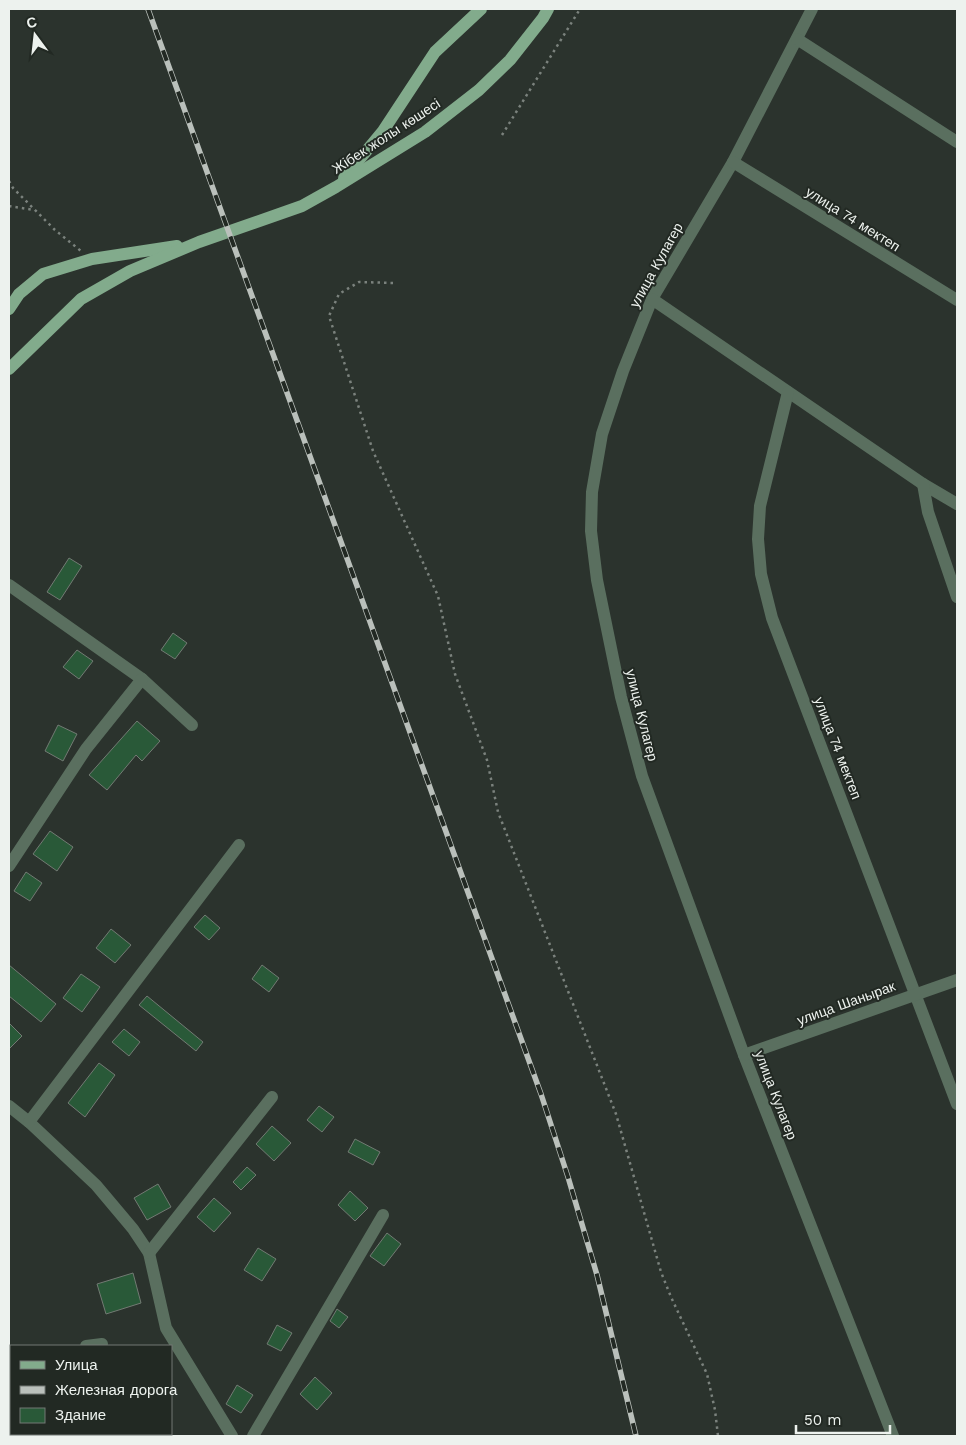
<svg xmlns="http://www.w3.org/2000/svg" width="966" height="1445" viewBox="0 0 966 1445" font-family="'Work Sans',sans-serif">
<rect width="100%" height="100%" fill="#2b332d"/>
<g fill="#295938" stroke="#727a73">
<path d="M69,558L82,566L60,600L47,592Z"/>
<path d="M173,633L187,643L175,659L161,650Z"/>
<path d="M77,650L93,661L79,679L63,667Z"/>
<path d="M137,721L160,741L142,761L136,755L107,790L89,775Z"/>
<path d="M58,725L77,734L63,761L45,751Z"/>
<path d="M50,831L73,847L57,871L33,854Z"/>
<path d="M26,872L42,883L30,901L14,891Z"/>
<path d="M205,915L220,928L209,940L194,927Z"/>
<path d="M111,929L131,945L115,963L96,948Z"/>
<path d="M9,965L56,1004L41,1022L9,996Z"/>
<path d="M262,965L279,978L269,992L252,979Z"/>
<path d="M81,974L100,987L82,1012L63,998Z"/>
<path d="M147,996L203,1042L196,1051L139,1005Z"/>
<path d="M9,1023L22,1036L9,1049Z"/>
<path d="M124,1029L140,1042L129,1056L112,1042Z"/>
<path d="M99,1063L115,1075L85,1117L68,1103Z"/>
<path d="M319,1106L334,1117L322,1132L307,1120Z"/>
<path d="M272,1126L291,1143L274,1161L256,1144Z"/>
<path d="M355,1139L380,1152L373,1165L348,1152Z"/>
<path d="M247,1167L256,1175L241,1190L233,1182Z"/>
<path d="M158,1184L171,1207L147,1220L134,1198Z"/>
<path d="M350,1191L368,1208L355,1221L338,1205Z"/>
<path d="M214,1198L231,1213L214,1232L197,1217Z"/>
<path d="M387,1233L401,1244L384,1266L370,1256Z"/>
<path d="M258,1248L276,1259L262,1281L244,1270Z"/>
<path d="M133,1273L141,1303L106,1314L97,1284Z"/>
<path d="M337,1309L348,1317L339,1328L330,1321Z"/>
<path d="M277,1325L292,1333L281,1351L267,1344Z"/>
<path d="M315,1377L332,1393L317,1410L300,1394Z"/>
<path d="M237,1385L253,1395L241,1413L226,1404Z"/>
</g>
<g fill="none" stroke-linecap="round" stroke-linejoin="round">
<g stroke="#7b827d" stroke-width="2.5" stroke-dasharray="2.5 4" stroke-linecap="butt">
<path d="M502,135L580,9"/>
<path d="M9,181L13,188L55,230L81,251"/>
<path d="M9,206L34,210"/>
<path d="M393,283L359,282L339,294L329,316L373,451L438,596L455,674L487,760L498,812L616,1114L661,1272L671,1297L707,1374L715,1410L718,1436"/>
</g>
<g stroke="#5a6f5f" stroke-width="12">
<path d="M812,9L733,162L652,299L623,371L602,434L592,492L591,531L597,580L621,697L642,776L744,1055L893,1436"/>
<path d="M797,39L957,142"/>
<path d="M733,162L957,300"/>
<path d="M652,299L923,484L957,504"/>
<path d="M788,392L760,506L758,539L761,574L772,618L957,1104"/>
<path d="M923,484L928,512L957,597"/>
<path d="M9,585L142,679L192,725"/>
<path d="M9,866L86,749L142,679"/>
<path d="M744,1055L957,980"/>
<path d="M9,1106L29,1122L96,1185L133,1229L149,1253L166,1328L232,1436"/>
<path d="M29,1122L239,845"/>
<path d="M149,1253L272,1097"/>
<path d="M86,1346L102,1344"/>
<path d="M9,1360L11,1359"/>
<path d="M253,1436L383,1215"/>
</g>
<g stroke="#82ab8c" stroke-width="12">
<path d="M344,178L383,131L435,52L481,9"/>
<path d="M9,309L19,294L43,274L92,259L177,246"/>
<path d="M9,369L81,299L130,271L199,242L302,206L336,187L425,132L479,90L510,60L543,18L548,9"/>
</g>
<g stroke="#bac0bb" stroke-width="5.5">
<path id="rail" d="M148,9L541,1094L568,1177L597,1275L636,1436"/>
</g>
<use href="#rail" stroke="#222923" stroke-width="4" stroke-dasharray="11" stroke-linecap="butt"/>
</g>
<g text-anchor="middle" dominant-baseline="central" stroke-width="4" stroke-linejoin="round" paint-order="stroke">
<g font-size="14" fill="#edf2ee" stroke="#222923">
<text transform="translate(386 136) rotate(-33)">Жібек жолы көшесі</text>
<text transform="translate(853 219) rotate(32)">улица 74 мектеп</text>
<text transform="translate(656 265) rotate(-61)">улица Кулагер</text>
<text transform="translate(642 715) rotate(76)">улица Кулагер</text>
<text transform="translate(838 748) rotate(69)">улица 74 мектеп</text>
<text transform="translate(846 1003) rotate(-20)">улица Шанырак</text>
<text transform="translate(776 1095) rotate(69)">улица Кулагер</text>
</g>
</g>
<rect width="966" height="1445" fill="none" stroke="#edf2ee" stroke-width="20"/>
<rect x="10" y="1345" width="162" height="90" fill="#222923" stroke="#737974"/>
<rect x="20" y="1361" width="25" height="8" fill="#82ab8c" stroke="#737974"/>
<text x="55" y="1370" font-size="15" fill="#edf2ee">Улица</text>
<rect x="20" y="1386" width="25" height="8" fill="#bac0bb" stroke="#737974"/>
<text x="55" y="1395" font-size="15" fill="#edf2ee">Железная дорога</text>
<rect x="20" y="1408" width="25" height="15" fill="#295938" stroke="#737974"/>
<text x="55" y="1420" font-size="15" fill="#edf2ee">Здание</text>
<g transform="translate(35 35) rotate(345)" stroke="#222923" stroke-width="4" paint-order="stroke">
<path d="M0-4L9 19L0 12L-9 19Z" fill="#edf2ee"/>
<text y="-8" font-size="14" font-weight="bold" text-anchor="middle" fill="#edf2ee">С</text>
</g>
<path d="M796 1425v8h94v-8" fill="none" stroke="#edf2ee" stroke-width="2.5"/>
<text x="804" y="1425" font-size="15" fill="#edf2ee" stroke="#222923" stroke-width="4" paint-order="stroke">50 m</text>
</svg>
